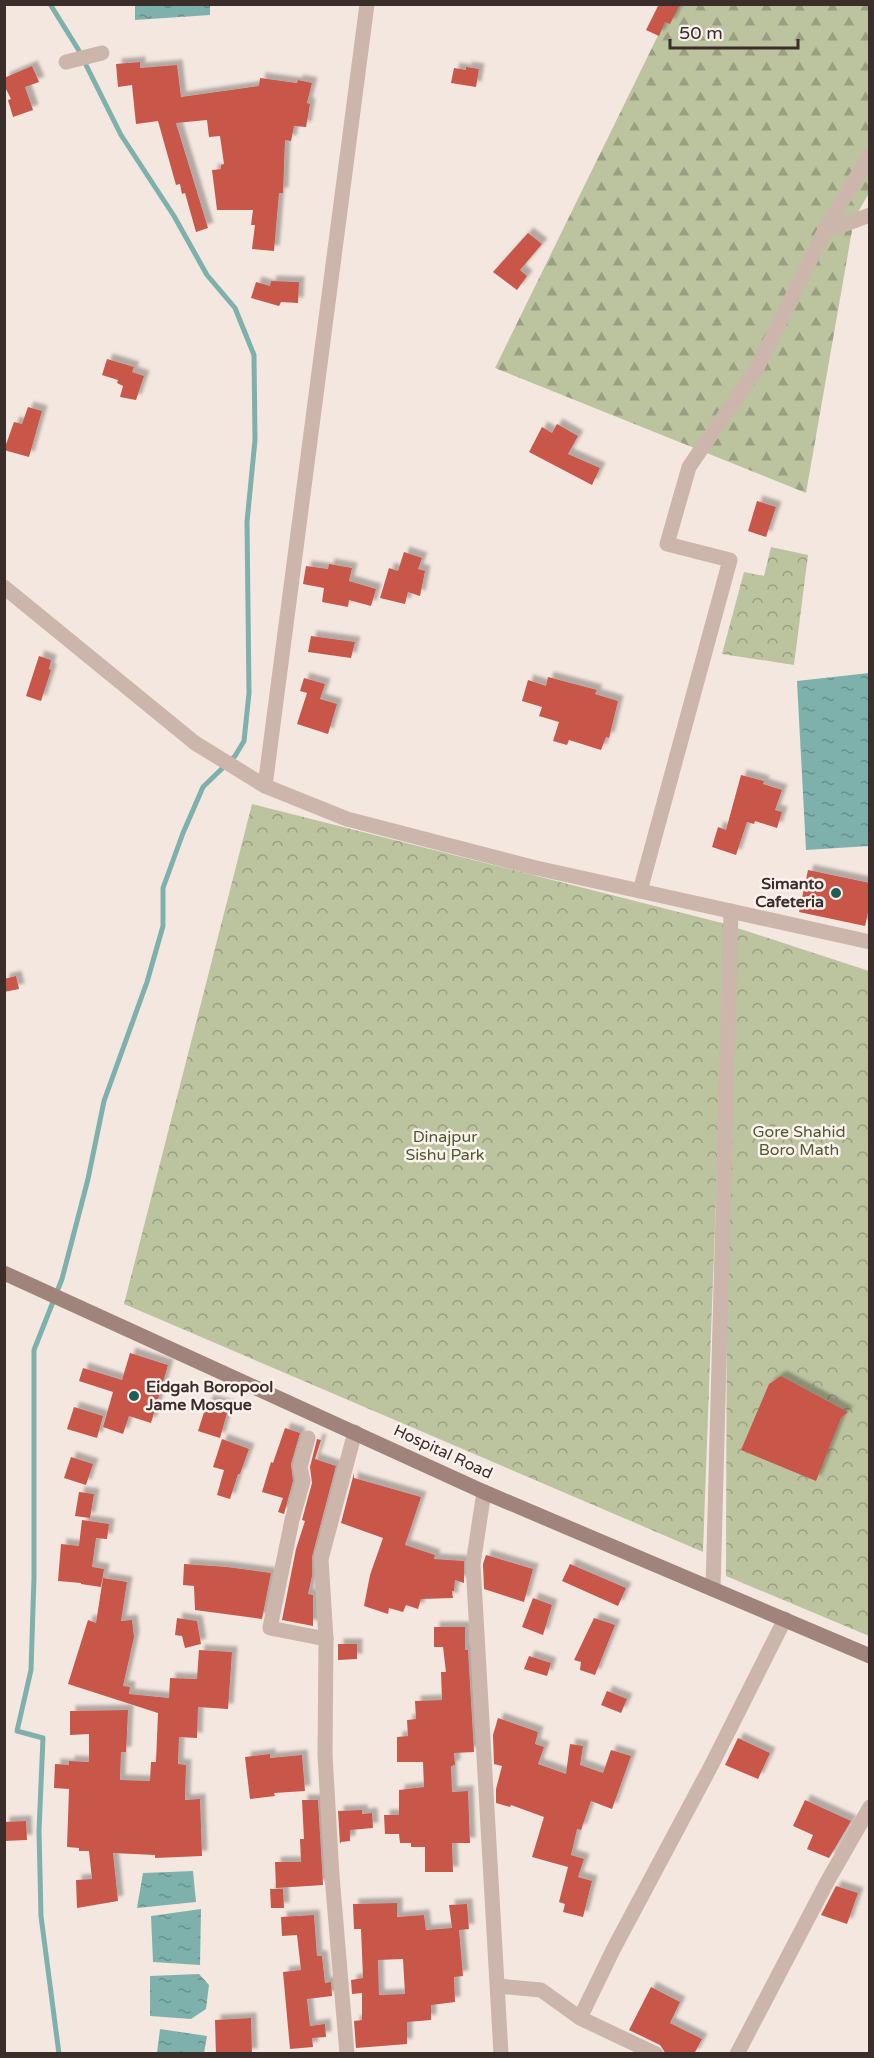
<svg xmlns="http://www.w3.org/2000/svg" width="874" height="2058" viewBox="0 0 874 2058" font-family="'Varela Round',sans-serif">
<defs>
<pattern id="forest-firs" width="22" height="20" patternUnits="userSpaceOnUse" patternTransform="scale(1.5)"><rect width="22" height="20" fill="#bcc39f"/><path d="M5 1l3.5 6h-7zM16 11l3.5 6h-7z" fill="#9a9f82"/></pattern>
<pattern id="park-crowns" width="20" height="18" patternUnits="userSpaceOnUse" patternTransform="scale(1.5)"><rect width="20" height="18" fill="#bcc39f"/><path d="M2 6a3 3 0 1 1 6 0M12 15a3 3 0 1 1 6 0" fill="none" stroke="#9a9f82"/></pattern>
<pattern id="water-ripples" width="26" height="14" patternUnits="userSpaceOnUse" patternTransform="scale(1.5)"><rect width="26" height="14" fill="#7eb1ac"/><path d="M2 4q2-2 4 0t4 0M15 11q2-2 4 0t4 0" fill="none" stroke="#68908c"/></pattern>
<filter id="shadow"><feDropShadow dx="5.5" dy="-5.5" stdDeviation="1.5" flood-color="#0004"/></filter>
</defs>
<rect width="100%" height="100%" fill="#f4e7e0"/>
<path fill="url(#forest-firs)" d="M673,5H869V193L854,219L806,493L495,368Z"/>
<g fill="url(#park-crowns)">
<path d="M771,547L808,555L794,665L722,654L744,572L764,576Z"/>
<path d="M252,804L726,924L703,1552L124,1304Z"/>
<path d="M728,925L869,971V1636L726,1576Z"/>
</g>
<g fill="url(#water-ripples)">
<path d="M135,5H210V15L135,20Z"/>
<path d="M869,673V846L806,850L797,681Z"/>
<path d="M193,1871L196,1902L137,1908L143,1873Z"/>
<path d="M201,1909L200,1965L153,1962L151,1916Z"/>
<path d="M199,1974L209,1985L206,2009L191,2019L150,2016V1976Z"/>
<path d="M160,2029L207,2036L204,2053H157Z"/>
</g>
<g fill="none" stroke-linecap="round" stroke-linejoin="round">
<path stroke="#7eb1ac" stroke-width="5" d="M50,4L78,49L121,135L174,216L207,275L235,308L254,355L255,440L247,522L249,693L244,741L235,756L203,787L183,833L163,888V926L147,982L104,1101L88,1179L62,1279L34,1350V1577L31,1670L17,1731L43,1738L39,1831L41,1916L59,2054"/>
</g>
<g fill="#c8564a" fill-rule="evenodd" filter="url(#shadow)">
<path d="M659,4H680L670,24L665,22L659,36L646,30Z"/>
<path d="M140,62V68L177,65L181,97L259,86L260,78L297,83L298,80L312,83L307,103L310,104L306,127L294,126L291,141L285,140L283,193H279L274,251L252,249L255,225H251L253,210H217L212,170L221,169V165L224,164L220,136L209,137L207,120L176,123L208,228L196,232L185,193L182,194L180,184L176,185L158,121L136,124L132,85L118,87L116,64Z"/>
<path d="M32,66L39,82L25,87L33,110L13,117L8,100L11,99L4,85V78Z"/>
<path d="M466,67L479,69L476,87L451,83L454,68L466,70Z"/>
<path d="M528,233L542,244L520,270L527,276L517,290L493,272Z"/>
<path d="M271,281L299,282L298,303L281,302L279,306L251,298L256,282L270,286Z"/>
<path d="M107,359L134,367L132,372L144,376L136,400L120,397L123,386L117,383L118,380L102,375Z"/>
<path d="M28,407L42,411L29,457L4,450L14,422L22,424Z"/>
<path d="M557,424L578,436L568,454L600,468L592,485L529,452L542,427L552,433Z"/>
<path d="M757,501L776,507L766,537L748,531Z"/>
<path d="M404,552L422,558L418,569L425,571L420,596L408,592L405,604L380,598L389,568L398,571Z"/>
<path d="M329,564L352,568L349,581L376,589L371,606L349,600L348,607L322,602L324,588L303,584L306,566L328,569Z"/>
<path d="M311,636L355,642L351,658L308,652Z"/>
<path d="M39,656L51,660L49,669L51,670L41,701L26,696Z"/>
<path d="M548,677L597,690L595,694L618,701L609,738L606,737L601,750L569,740L567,745L553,741L559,722L539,716L542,707L522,701L528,680L546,686Z"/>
<path d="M304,678L325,684L320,699L337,704L328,734L297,724L307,693L300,691Z"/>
<path d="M741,775L764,781L763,784L782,790L775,810L782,812L777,828L755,821L754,824L747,822L736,855L712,847L718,827L726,830Z"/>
<path d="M808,870L870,883V903L865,926L799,912Z"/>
<path d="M16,976L19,989L4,992V979Z"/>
<path d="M130,1353L168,1365L151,1423L129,1416L123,1434L103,1427L113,1392L79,1381L83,1368L122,1380Z"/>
<path d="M781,1376L848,1412L841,1418L816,1481L741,1450L769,1384Z"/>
<path d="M208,1400L229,1406L220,1438L198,1431Z"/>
<path d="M74,1407L103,1416L97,1438L67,1429Z"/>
<path d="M285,1428L300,1433L291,1464L293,1481L284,1514L278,1512L283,1498L262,1492L271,1462L273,1463Z"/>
<path d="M222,1439L249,1449L240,1474H238L230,1499L217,1495L224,1470L213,1467Z"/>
<path d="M317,1439L321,1440L315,1459L336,1466L312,1557V1576L308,1594L313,1595V1626L282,1620L296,1549L305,1521L302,1520L312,1483L310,1467Z"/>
<path d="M71,1457L93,1464L86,1485L64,1478Z"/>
<path d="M354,1473V1478L421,1497L405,1545L435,1555L434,1559L464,1561V1583L455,1580L454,1591H452L453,1598L421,1599L418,1609L406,1605L403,1612L389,1608L388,1614L364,1606L370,1575L383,1538L341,1523Z"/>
<path d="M79,1492L94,1494L90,1518L75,1516Z"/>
<path d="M82,1520L109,1524L107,1539L96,1538L92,1567L104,1569L101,1587L81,1584V1583L58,1581L61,1544L79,1546Z"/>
<path d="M486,1555L533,1569L524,1602L484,1589L483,1564Z"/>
<path d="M184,1564L227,1567L271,1573L262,1619L195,1610L194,1586L183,1585Z"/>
<path d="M570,1564L626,1588L618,1606L562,1581Z"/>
<path d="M103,1578L127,1582L121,1621L132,1620L134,1637L123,1686L130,1687L129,1694L169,1698L170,1678L197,1679L199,1650L232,1652L228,1709L198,1707L197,1738L179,1737L178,1764L186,1765L185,1800L200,1799L202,1856L155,1858V1855L113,1853L118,1901L77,1908L76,1880L92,1879L89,1851H79V1848L67,1847L69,1789L54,1788L55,1764L69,1765V1761L89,1762V1734L70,1735V1711L128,1710L126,1752H121L120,1780L150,1781L151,1762H156L158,1713L68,1684L88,1620L96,1623Z"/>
<path d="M533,1598L552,1605L543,1635L522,1627Z"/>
<path d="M177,1618L197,1621L201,1644L185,1648L182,1636L175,1635Z"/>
<path d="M594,1618L615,1625L595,1675L580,1670L581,1662L574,1660Z"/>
<path d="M434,1627H465V1650H468L474,1752L454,1753L455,1765L451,1766L452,1792L468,1791L470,1843H452L453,1872H425V1847H411V1843H400L399,1834H385L384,1815H399V1790L424,1787L423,1762H397V1737L408,1736L407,1720L416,1719L415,1701L442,1700L441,1672H446L443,1647H434Z"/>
<path d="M338,1644H357V1659L338,1660Z"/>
<path d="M529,1656L551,1663L547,1676L524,1669Z"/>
<path d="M607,1691L627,1699L621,1713L601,1705Z"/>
<path d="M498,1718L538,1732L535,1744L544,1747L538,1764L566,1774L570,1744L583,1746L580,1765L603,1773L611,1750L631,1756L612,1809L591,1801L581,1830L577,1829L571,1855L584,1859L578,1877L592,1881L583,1917L563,1912L565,1904L559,1902L568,1867L532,1857L544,1817L511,1805L510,1807L496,1803V1789L502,1766L494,1764L493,1735Z"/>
<path d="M738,1738L770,1753L758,1779L725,1765Z"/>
<path d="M270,1754V1758L302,1755L305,1791L274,1793L275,1796L250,1799L245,1757Z"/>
<path d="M302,1800H318L323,1885L276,1888L275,1862H301L300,1839H304Z"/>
<path d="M805,1800L851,1821L829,1858L807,1849L813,1835L793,1826Z"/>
<path d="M362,1810V1814L372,1813L373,1828L350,1830V1841L341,1842L340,1844L338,1811Z"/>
<path d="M26,1821L27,1840L4,1841V1822Z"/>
<path d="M836,1886L858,1893L847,1924L821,1915Z"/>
<path d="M270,1889H283L284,1908H271Z"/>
<path d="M397,1903V1917L424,1915L426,1930L452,1928L449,1905L467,1904L469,1929L459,1930L463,1976L454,1977L455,2002L431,2005V2020L407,2022V2044L356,2048L354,2021L362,2020V1993L352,1994L351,1980L363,1978L361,1929H354L353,1904ZM403,1959L405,1994L379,1995L378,1960Z"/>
<path d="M314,1915L317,1956H322L325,1983L331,1982L332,1996L307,1999L310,2026L325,2024L326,2037L312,2038L313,2047L290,2049L283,1972L301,1970L297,1935L282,1936L281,1917Z"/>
<path d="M651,1987L680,2002L670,2023L702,2039L694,2054H666L660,2045L629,2030Z"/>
<path d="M251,2018L252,2054H216L215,2020Z"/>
</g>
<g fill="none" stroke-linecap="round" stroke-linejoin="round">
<g stroke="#ccb5ab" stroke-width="15">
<path d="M66,62L102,53"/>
<path d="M824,232L870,154"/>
<path d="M4,587L195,743L265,786L347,819L532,867L870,942"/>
<path d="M265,786L367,4"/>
<path d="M640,891L730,560L667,544L689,467L757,368L824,232L870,215"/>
<path d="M308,1438L300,1467L303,1481L292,1520L270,1628L326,1639"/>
<path d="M484,1492L473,1564L501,2054"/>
<path d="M713,1589L731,911"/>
<path d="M498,1986L541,1990L580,2018L656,2054"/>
<path d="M580,2018L614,1948L711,1766L785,1619"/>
<path d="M347,2054L332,1876L325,1755L326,1639L321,1559L355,1432"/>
<path d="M737,2054L827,1882L870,1807"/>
</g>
<path stroke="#a0847c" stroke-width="15" d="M4,1273L484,1492L870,1656"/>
</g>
<g fill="#1f5d58" stroke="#fbf2ed" stroke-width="2">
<circle cx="836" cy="893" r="6"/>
<circle cx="134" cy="1396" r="6"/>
</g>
<g text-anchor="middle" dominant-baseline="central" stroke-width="5" stroke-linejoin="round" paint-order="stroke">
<g font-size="16" font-weight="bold" fill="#3a2d2a" stroke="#fbf2ed" text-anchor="end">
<text x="824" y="884">Simanto<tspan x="824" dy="18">Cafeteria</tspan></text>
<text x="146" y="1387" text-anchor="start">Eidgah Boropool<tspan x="146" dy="18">Jame Mosque</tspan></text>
</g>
<g font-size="16" fill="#4f592e" stroke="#fbf2ed">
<text x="799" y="1132">Gore Shahid<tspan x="799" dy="18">Boro Math</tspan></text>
<text x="445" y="1137">Dinajpur<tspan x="445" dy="18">Sishu Park</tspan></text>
</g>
<g font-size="16" fill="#3a2d2a" stroke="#fbf2ed">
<text transform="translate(443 1452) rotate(25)">Hospital Road</text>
</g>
</g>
<rect width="874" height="2058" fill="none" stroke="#3a2d2a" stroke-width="12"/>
<path d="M670 39v9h128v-9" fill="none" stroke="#3a2d2a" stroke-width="3"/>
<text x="679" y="39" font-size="18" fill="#3a2d2a" stroke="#fbf2ed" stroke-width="4.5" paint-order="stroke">50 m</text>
</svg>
